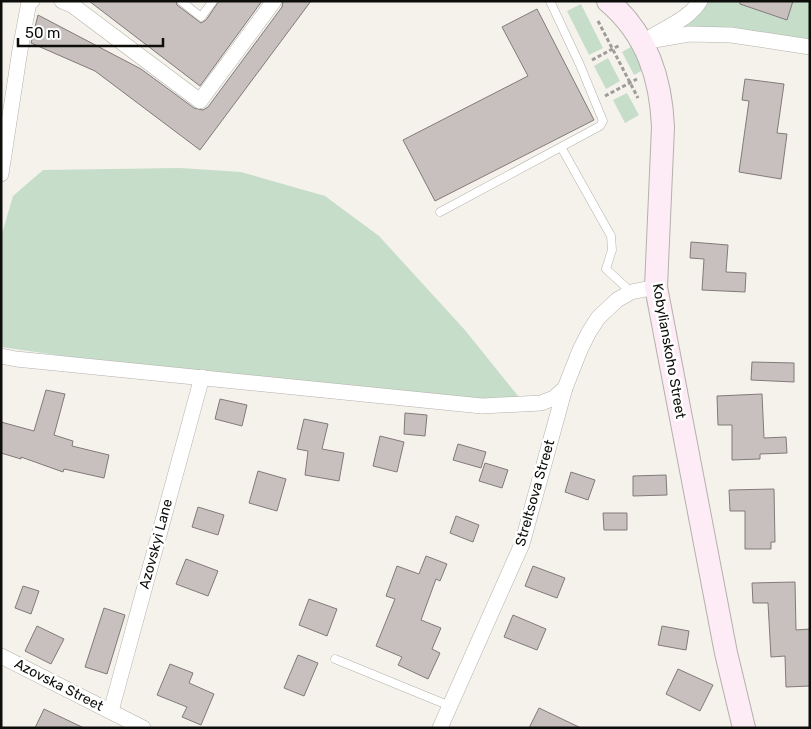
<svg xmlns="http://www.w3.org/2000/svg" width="811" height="729" viewBox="0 0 811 729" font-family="Rubik,sans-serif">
<rect width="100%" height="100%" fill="#f5f2ec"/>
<g fill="#c6ddca">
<path d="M700,1H810V47L689,34L676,22Z"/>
<path d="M581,4L603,48L589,55L567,11Z"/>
<path d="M636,44L648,67L634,75L622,52Z"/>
<path d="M608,58L620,81L606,89L594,66Z"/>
<path d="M627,93L639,115L625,123L613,100Z"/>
<path d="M180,168L241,172L325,196L379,236L464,329L523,402L196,375L1,347V237L13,196L43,170Z"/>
</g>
<g fill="#c8c0bf" stroke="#827a79">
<path d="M89,1H176L177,5L201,23L206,20L219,1H262L200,86Z"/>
<path d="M283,1H311L200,150L95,71L31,43L38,15L141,69L194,108L203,110L208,107L282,7Z"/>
<path d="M740,1H793L787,20L740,4Z"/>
<path d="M537,9L594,120L435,201L403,140L528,76L502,27Z"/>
<path d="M745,79L784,84L777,133L787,134L781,179L739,172L749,101L742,100Z"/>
<path d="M691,242L728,245L726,272L746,273L745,292L702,290L704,259L690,258Z"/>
<path d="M752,362L794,363V382L751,380Z"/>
<path d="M46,390L65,394L54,435L73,441L72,446L109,455L104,478L64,469L63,472L21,457V459L1,453V422L34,431Z"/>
<path d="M762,394L764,438L786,437L787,453L760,454V459L732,460V425H718L717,396Z"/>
<path d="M220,399L247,405L242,426L215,419Z"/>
<path d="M405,413L427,415L425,436L404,434Z"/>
<path d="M304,419L328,424L322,449L344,453L339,481L305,475L308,451L297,449Z"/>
<path d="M380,436L404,442L397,472L373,466Z"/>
<path d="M458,444L486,452L481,468L453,460Z"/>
<path d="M485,463L508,470L502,488L479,481Z"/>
<path d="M258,471L286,479L277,511L249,503Z"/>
<path d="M571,472L595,480L588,500L565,492Z"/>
<path d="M666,475L667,495L633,496V476Z"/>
<path d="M774,489L775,542H771V549H745V511H730L729,490Z"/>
<path d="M198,507L224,515L218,535L192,527Z"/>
<path d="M603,513H627V530H604Z"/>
<path d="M456,516L479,525L473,542L450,533Z"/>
<path d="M426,556L447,564L440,581L436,579L421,620L441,628L432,649L440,653L428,679L398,665L402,657L376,646L395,599L386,596L397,566L419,574Z"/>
<path d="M186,559L218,571L208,596L176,584Z"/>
<path d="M533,566L565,578L557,598L525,586Z"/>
<path d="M795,582L796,630L810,629V686L786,687L785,656L771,657L768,603H753L752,583Z"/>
<path d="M23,586L39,591L31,614L15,608Z"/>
<path d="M309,599L337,609L327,636L299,625Z"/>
<path d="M104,608L125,615L107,674L85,667Z"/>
<path d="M513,615L546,629L537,650L504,637Z"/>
<path d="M37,626L64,639L51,664L25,651Z"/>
<path d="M662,626L689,631L686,650L658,645Z"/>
<path d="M298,655L318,663L304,696L284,688Z"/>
<path d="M170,664L193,673L189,683L214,694L201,725L182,717L187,707L157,695Z"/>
<path d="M678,669L713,685L700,711L666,694Z"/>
<path d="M539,708L581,728H529Z"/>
<path d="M44,709L84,728H35Z"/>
</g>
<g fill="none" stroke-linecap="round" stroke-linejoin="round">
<g stroke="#b3b1ab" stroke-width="9">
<g id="service">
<path d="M181,1L201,17L213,1"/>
<path d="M561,147L611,236L612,250L606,269L631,292"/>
<path d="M440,212L600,126L603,121L580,65L550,1"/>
<path d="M335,659L450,706"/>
</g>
</g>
<g stroke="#b3b1ab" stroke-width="16">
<g id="minor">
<path d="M62,1L72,5L200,101L274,1"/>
<path d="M651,37C667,27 690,18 700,1"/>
<path d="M643,42L689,34L731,35L810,47"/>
<path d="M1,174L20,50L29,2L32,1"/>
<path d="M1,356L16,359L482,406L541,403L554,398L565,388"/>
<path d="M1,656L143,728"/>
<path d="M111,711L202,377"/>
<path d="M440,728L522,544L565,388L580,350L589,332L598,318L617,300L631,292L656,287"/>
</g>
</g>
<g stroke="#b3b1ab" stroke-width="24">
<path id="secondary" d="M608,1C647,34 661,78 663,127L656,287L726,653L744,728"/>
</g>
<g stroke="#9e9c97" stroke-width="3" stroke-dasharray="4 2.5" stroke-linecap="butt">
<path d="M598,21L638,98"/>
<path d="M592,60L620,45"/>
<path d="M605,96L637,79"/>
</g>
<use href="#service" stroke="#fff" stroke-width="8"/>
<use href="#minor" stroke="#fff" stroke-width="15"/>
<use href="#secondary" stroke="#fdebf6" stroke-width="22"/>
</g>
<g text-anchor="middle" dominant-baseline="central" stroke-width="5" stroke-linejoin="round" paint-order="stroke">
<g font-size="14" fill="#0d0d0a" stroke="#fff">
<text transform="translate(669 351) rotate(80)">Kobylianskoho Street</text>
<text transform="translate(535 493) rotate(-74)">Streltsova Street</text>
<text transform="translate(156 544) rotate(-75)">Azovskyi Lane</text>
<text transform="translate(59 685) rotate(27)">Azovska Street</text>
</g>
</g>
<rect width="811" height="729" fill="none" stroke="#0d0d0a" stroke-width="5"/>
<path d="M18 38v8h145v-8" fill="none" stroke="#0d0d0a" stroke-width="2.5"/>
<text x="25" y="38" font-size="15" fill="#0d0d0a" stroke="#ffffff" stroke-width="4" paint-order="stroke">50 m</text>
</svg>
